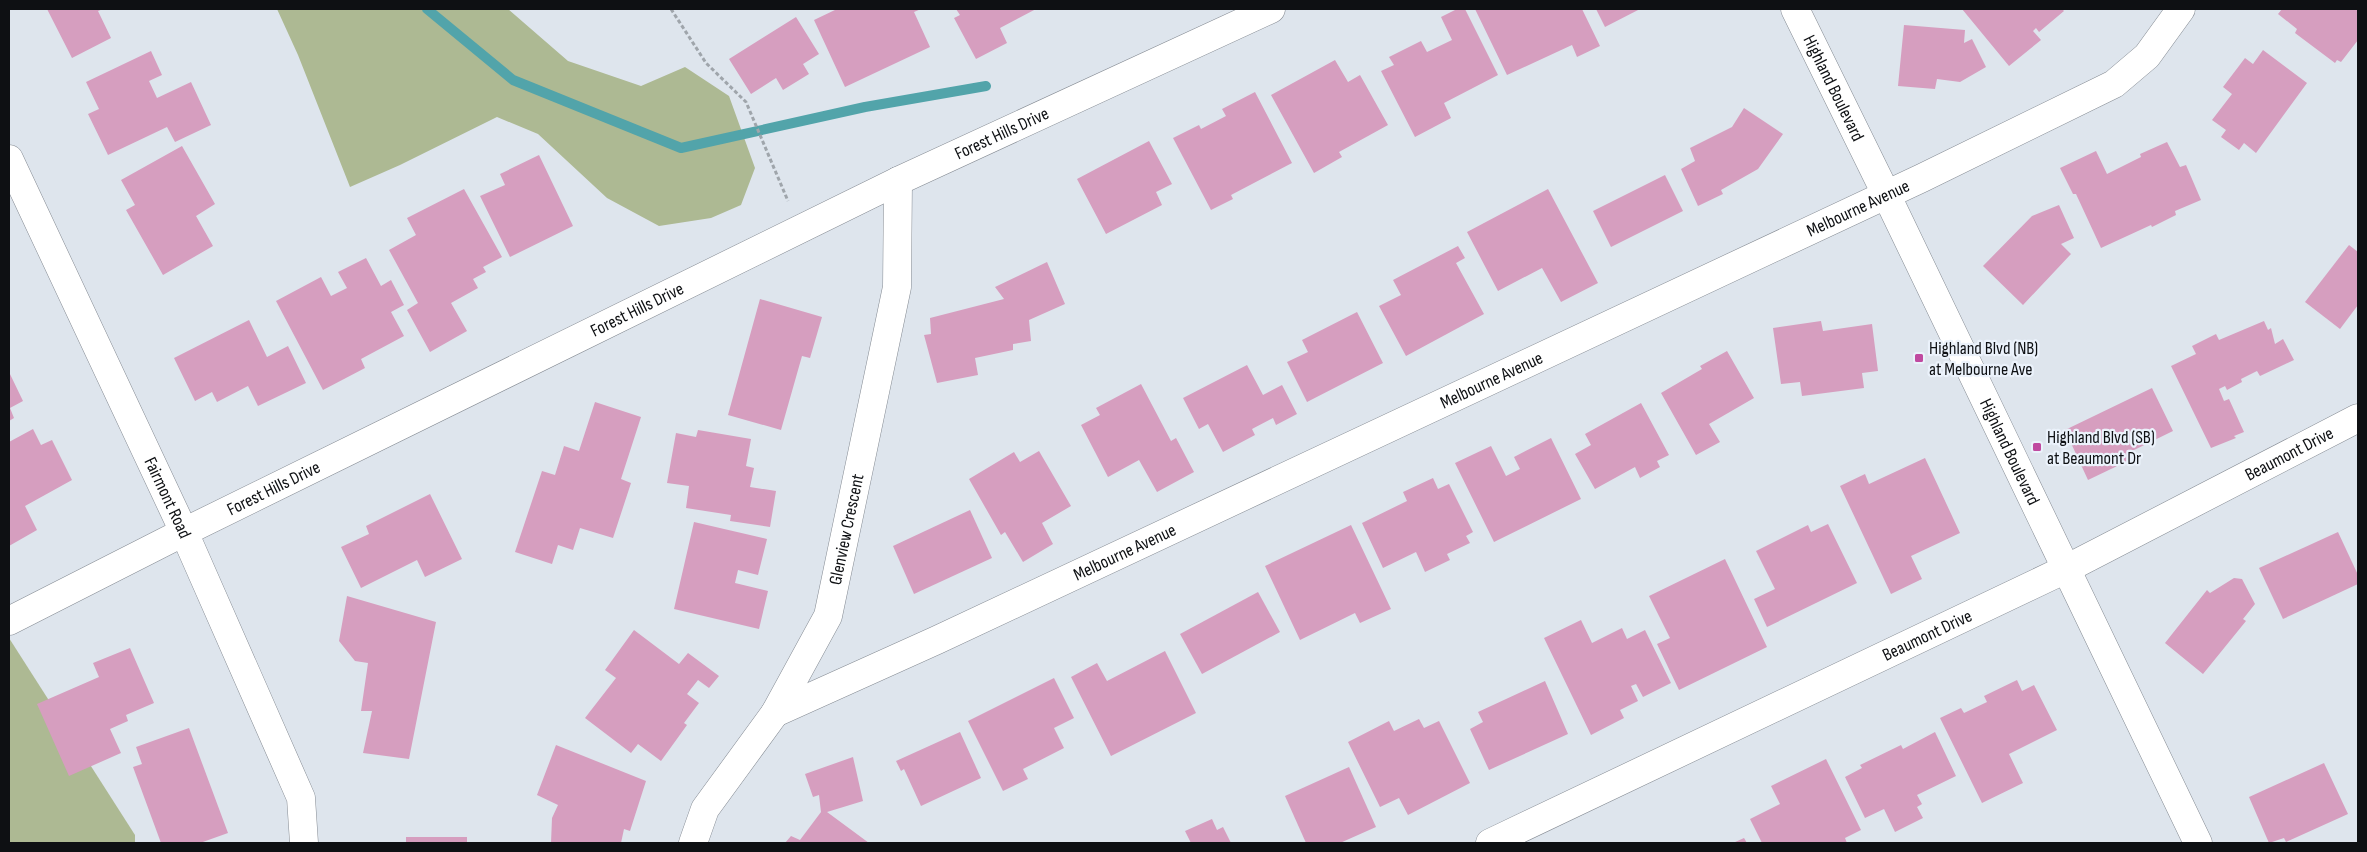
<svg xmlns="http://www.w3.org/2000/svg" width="2367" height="852" viewBox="0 0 2367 852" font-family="'Sofia Sans Condensed',sans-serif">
<rect width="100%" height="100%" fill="#dee5ed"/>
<g fill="#adb993">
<path d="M277,9H508L568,61L641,86L685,67L729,96L755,168L741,205L711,218L659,226L607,198L538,134L497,117L400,165L350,187L298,55Z"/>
<path d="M9,638L135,835V843H9Z"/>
</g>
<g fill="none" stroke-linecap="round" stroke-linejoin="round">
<path stroke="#52a4aa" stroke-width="10" d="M427,9L513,80L681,148L865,107L986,86"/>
</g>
<g fill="#d69ebf">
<path d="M47,9H103L98,11L111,38L72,58Z"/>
<path d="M837,9H921L914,12L930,47L845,87L814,20Z"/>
<path d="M956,9H1036L1000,28L1007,43L976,59L954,18L960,15Z"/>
<path d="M1457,9H1465L1498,75L1444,103L1451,118L1415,137L1381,71L1394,65L1389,57L1421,41L1427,52L1452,40L1441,17Z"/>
<path d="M1475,9H1582L1600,46L1577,57L1572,45L1507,75Z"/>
<path d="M1596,9H1640L1605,27Z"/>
<path d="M1962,9H2062L2064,11L2039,32L2036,28L2033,31L2041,40L2009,66Z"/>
<path d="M2282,9H2358V40L2341,62L2337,60L2335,63L2295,33L2297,29L2278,14Z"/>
<path d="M796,17L819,54L803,64L809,74L783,90L776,78L751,94L729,59Z"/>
<path d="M1904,25L1965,30L1964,43L1972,39L1986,67L1960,82L1937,79L1935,89L1898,86Z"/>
<path d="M2263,50L2307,83L2256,153L2244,143L2239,150L2221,137L2226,130L2212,120L2232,94L2223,87L2245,58L2253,64Z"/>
<path d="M151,51L162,75L149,81L157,98L191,82L211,125L175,142L167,127L108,155L88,114L99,109L86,82Z"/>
<path d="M1335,60L1348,82L1360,75L1388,125L1339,152L1342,157L1314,173L1271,95Z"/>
<path d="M1255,92L1292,163L1231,195L1233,199L1211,210L1173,138L1199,125L1201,129L1226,116L1222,109Z"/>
<path d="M1744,108L1783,134L1758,169L1721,190L1723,194L1698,206L1681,169L1695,161L1690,148L1732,127Z"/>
<path d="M1149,141L1172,184L1156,192L1162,205L1106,234L1077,179Z"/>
<path d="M2167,142L2180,167L2186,165L2201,200L2175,211L2176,215L2152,227L2151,225L2101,248L2076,194H2073L2060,168L2096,151L2107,174L2141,157L2140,154Z"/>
<path d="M182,146L215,204L196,216L213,246L163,275L126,210L135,205L121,180Z"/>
<path d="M539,155L573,226L510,257L480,196L505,185L500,174Z"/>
<path d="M1665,175L1683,211L1611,247L1593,211Z"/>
<path d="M464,189L502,257L483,267L486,272L473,279L478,288L451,303L467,331L430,352L407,310L418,303L389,250L416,235L407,218Z"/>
<path d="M1548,189L1598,283L1561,302L1542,268L1498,291L1467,232Z"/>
<path d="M2059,205L2074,238L2061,244L2071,254L2023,305L1983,266L2032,216Z"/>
<path d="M2349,245L2358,252V305L2340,329L2305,302Z"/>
<path d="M1458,246L1465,258L1456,263L1484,314L1406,356L1379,306L1401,295L1393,280Z"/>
<path d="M366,258L381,286L391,280L404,305L391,312L404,336L361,359L365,368L323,390L276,301L321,277L331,296L347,288L338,272Z"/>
<path d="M1047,262L1065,304L1029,320L1031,341L1013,344V350L975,358L978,375L937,383L924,335L931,334L930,318L1004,299L995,287Z"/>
<path d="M760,299L822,317L810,358L802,356L781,430L728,415Z"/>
<path d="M1357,312L1383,363L1307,402L1287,362L1308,352L1302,340Z"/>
<path d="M249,320L267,357L288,346L306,383L258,406L248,386L217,402L212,392L195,401L174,358Z"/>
<path d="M1821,321L1823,331L1872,324L1878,371L1862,373L1864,388L1802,396L1800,382L1781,384L1773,328Z"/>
<path d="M2264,321L2268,330L2271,328L2275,344L2283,339L2294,360L2260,376L2257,371L2241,379L2242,382L2227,390L2225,386L2219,389L2224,401L2229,399L2244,432L2234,436L2236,438L2211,448L2171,366L2196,354L2192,346L2216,334L2219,340Z"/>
<path d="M1727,351L1754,398L1709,424L1720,442L1696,455L1661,393L1702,369L1700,366Z"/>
<path d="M1247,365L1263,395L1282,385L1297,414L1276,425L1273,418L1252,429L1255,435L1223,452L1208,424L1199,429L1183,398Z"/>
<path d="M9,372L23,401L10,408L14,418L9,421Z"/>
<path d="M1141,384L1171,441L1176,438L1194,472L1157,492L1139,460L1108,477L1081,425L1100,415L1096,408Z"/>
<path d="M2152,388L2173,431L2132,451L2136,457L2088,480L2065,430Z"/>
<path d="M595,402L641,417L621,479L631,483L613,538L580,528L573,550L558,545L552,564L515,552L542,471L555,475L564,446L579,451Z"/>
<path d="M1641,403L1669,455L1657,461L1660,467L1640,478L1635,467L1595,489L1575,454L1591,445L1585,434Z"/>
<path d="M33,429L41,445L52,440L72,480L25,506L37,530L9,546V442Z"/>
<path d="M698,430L751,439L746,466L754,468L750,487L776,491L770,527L730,521L731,515L686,508L689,486L667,483L676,433L696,437Z"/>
<path d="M1551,438L1581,499L1494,542L1455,463L1491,446L1506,476L1520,469L1514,457Z"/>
<path d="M1039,451L1071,506L1042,523L1053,544L1023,562L1005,532L1001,535L969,479L1014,452L1020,462Z"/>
<path d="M1925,458L1960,533L1911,556L1922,579L1891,594L1840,486L1865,474L1869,484Z"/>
<path d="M1433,478L1438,489L1449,484L1473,532L1466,536L1470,543L1447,554L1450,560L1425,572L1416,552L1383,568L1362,523L1407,501L1403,492Z"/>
<path d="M430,494L462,559L425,577L417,560L361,588L341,547L369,534L366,526Z"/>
<path d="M970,510L992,558L914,594L893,546Z"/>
<path d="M694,522L767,539L758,575L738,570L735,583L768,591L759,629L674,609Z"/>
<path d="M1828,524L1857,583L1767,627L1754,599L1775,589L1756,551L1808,525L1811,532Z"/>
<path d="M1351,525L1391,609L1360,623L1355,613L1300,640L1265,566Z"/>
<path d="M2338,532L2358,575V584L2283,619L2259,568Z"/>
<path d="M1725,559L1767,647L1679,690L1657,644L1670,638L1649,596Z"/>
<path d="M2234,578L2242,579L2255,604L2243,619L2246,621L2203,674L2165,643L2207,590L2210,593Z"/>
<path d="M1258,592L1280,632L1202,674L1180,634Z"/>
<path d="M347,596L436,622L409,759L363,753L372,711H361L368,663L355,661L339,641Z"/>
<path d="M1581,620L1592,643L1622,628L1627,639L1645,630L1671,683L1643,697L1636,684L1631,686L1638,701L1620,710L1624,718L1591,735L1544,638Z"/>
<path d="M634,630L679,664L688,653L719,676L709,688L698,680L687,694L699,703L684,723L687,725L661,761L638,744L631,753L585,718L616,678L605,670Z"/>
<path d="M130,648L154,703L126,715L128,721L110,729L121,753L69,776L37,704L99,677L93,663Z"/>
<path d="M1165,651L1196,713L1111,756L1071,677L1097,663L1107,681Z"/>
<path d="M1054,678L1074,718L1054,728L1064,748L1023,769L1028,779L1003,791L968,721Z"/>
<path d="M2017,680L2022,691L2034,685L2057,730L2009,754L2023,783L1982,803L1940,718L1961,708L1964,713L1987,702L1984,696Z"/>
<path d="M1545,681L1568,734L1489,770L1470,729L1483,722L1478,712Z"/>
<path d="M1419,719L1424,728L1439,721L1470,783L1408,815L1399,798L1380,807L1348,742L1389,721L1394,731Z"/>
<path d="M189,728L228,833L200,843H161L133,767L142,764L136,747Z"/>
<path d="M960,732L981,778L921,806L904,769L901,771L896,761Z"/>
<path d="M1935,732L1956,776L1917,795L1922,804L1917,807L1923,818L1895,832L1884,809L1865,818L1845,777L1862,768L1860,765L1901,745L1903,749Z"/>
<path d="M556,745L646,781L630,831L624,829L621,843H551L552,818L558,805L537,795Z"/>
<path d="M853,757L863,801L827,812L869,843H785L791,836L800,840L821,812L819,795L813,797L805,774Z"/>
<path d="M1826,759L1861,830L1845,838L1847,843H1762L1750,819L1780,804L1771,786Z"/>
<path d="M2324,763L2348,814L2286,842L2284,838L2269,843L2249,797Z"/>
<path d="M1349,767L1376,827L1340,843H1306L1285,796Z"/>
<path d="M1212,819L1217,830L1223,827L1231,843H1191L1185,831Z"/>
<rect x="406" y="837" width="61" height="6"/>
<path d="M1744,838L1747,843H1733Z"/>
</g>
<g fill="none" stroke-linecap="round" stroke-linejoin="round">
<g stroke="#858b93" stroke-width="29">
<g id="minor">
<path id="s1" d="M9,159L184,532L301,798L304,843"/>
<path id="s2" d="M9,621L184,532L898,181L1271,9"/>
<path id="s3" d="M775,713L937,640L1922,178L2114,84L2147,56L2181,9"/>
<path id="s4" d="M693,843L705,809L775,713L828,616L897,287L898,181"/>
<path id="s5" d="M1490,843L2066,569L2358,418"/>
</g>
</g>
<g stroke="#858b93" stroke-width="29">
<g id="tertiary">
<path id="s6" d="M1795,9L1886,194L2198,843"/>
</g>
</g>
<path stroke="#9fa5ab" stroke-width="3" stroke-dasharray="4 2.5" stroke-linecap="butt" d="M671,9L706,63L746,102L788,201"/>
<use href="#minor" stroke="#fff" stroke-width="28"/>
<use href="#tertiary" stroke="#fff" stroke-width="28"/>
</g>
<g fill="#c04aa0" stroke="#ebf2fb" stroke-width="2">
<rect x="1914" y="353" width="10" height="10" rx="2.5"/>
<rect x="2032" y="442" width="10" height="10" rx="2.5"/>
</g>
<g text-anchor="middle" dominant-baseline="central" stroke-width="4.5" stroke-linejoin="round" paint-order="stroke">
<g font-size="18" fill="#0e1013" stroke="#ebf2fb">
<text stroke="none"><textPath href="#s6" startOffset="88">Highland Boulevard</textPath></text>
<text stroke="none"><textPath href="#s2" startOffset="1106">Forest Hills Drive</textPath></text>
<text stroke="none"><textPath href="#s3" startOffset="1195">Melbourne Avenue</textPath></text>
<text stroke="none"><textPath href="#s2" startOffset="701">Forest Hills Drive</textPath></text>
<text stroke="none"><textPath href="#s3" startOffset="790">Melbourne Avenue</textPath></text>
<text stroke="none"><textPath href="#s6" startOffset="492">Highland Boulevard</textPath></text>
<text stroke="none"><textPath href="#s5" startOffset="889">Beaumont Drive</textPath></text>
<text stroke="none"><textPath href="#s2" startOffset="296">Forest Hills Drive</textPath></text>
<text stroke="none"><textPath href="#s1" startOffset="374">Fairmont Road</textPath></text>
<text stroke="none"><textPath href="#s4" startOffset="354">Glenview Crescent</textPath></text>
<text stroke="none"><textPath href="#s3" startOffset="385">Melbourne Avenue</textPath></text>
<text stroke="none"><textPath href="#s5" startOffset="484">Beaumont Drive</textPath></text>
</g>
<g font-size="18" fill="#0e1013" stroke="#ebf2fb" text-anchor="start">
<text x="1929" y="348">Highland Blvd (NB)<tspan x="1929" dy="21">at Melbourne Ave</tspan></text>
<text x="2047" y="437">Highland Blvd (SB)<tspan x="2047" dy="21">at Beaumont Dr</tspan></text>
</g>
</g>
<rect width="2367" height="852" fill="none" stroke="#0e1013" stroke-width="20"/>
</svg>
